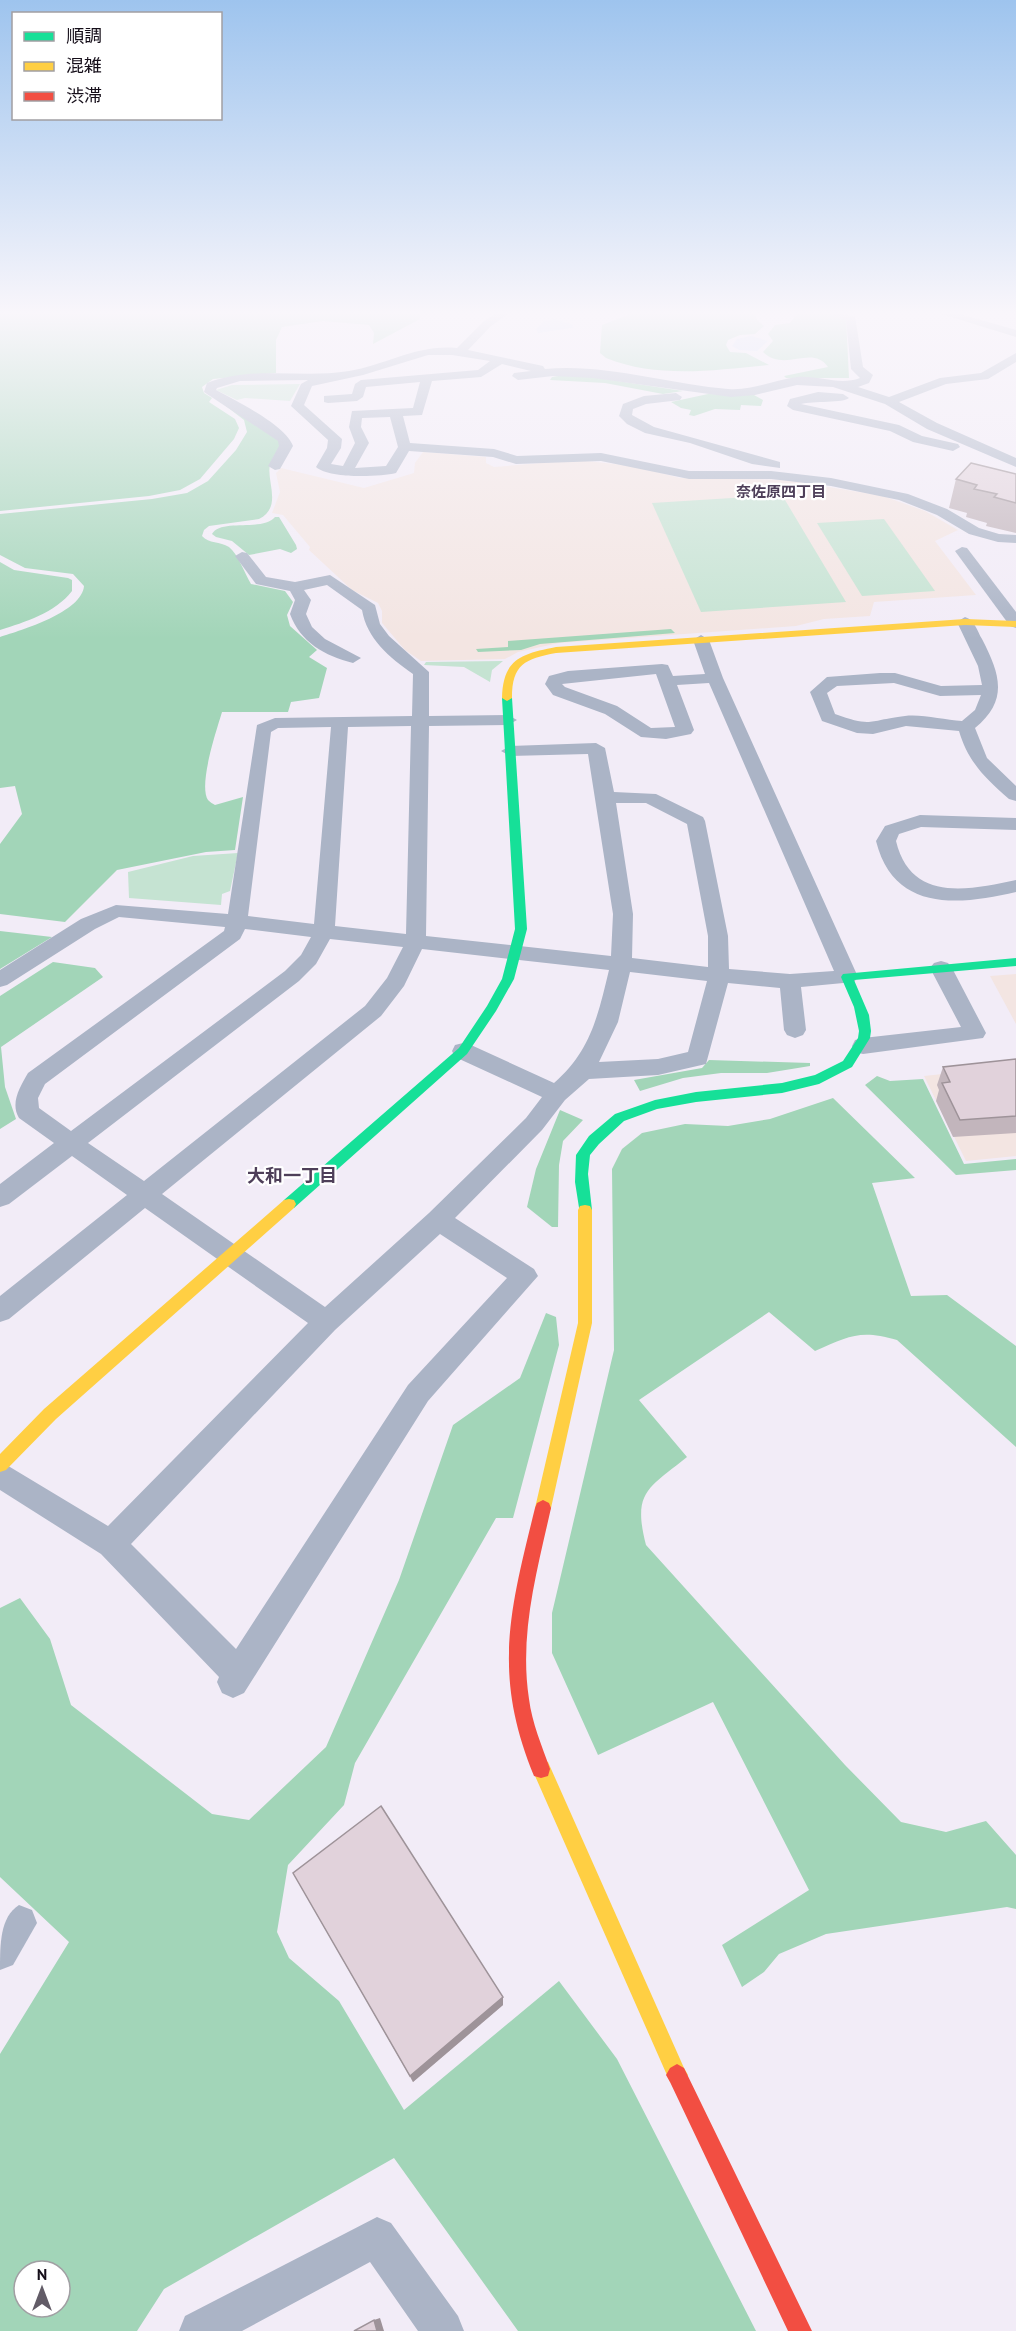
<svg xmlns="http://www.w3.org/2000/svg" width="1016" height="2331" viewBox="0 0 1016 2331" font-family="'PT Sans','Noto Sans JP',sans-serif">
<rect width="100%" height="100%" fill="#f2ecf7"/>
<g fill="#f3e5e2">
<path d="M423,452L486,457V463L494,467L577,460L633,466L680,478L787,480L883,496L925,511L958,530L935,541L976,595L874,602L870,616L824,619L796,626L559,643L518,652L505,659L421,661L405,650L382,623V611L378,603L352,590L309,550L310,547L283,515L272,513L280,492L276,473L281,468L364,488L414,473L415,463Z"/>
<path d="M1016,974V1024L990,976Z"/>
<path d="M1016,1066V1156L966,1161L924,1076Z"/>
</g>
<g fill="#c5e3d2">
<path d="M300,384L290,401L245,398L237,400L216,390L232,385Z"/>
<path d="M782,495L846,602L701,612L652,503Z"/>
<path d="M884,519L935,591L862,596L817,523Z"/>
<path d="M503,661L492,670L490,682L464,667L424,665L426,662Z"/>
<path d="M238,853L230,891L222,894L221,905L129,898L128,872L193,856Z"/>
</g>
<g fill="#a2d5b8" fill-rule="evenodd">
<path d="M0,312L420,313V319L373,344L374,333L369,325L323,321L282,327L276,340V373L213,379L202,387L204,393L212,398L209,402L235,419L239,428L234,439L200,479L180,490L149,496L0,511Z"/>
<path d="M636,312H755L757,320L764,326L755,334L740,335L728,340L726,345L730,352L746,353L769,365C715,370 658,379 606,358L600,353L602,325Z"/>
<path d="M798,312H822L846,318L849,378H786L784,376L828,367C812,344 785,373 763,352L773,341L768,334L775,325L790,323Z"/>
<path d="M558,376H585L683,391L663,394L605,383L550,380L552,377Z"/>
<path d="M708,394L754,395L763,400L761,406L741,405L740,410L715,409L694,416L689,415L691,410L681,408L671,402Z"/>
<path d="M222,403L282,443C278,450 272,458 270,465C266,481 283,507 259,519L209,526L204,530L202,536C209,544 220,541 229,547C238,554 245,574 251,584L285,591L293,602L287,615L290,626L317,650L309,657L327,668L319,698L291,702L288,712H222C217,729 198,785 208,800C210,802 213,804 215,805L243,797L235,850L206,852L117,870L65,922L0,914V844L22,814L15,786L0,788V637C22,630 82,612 84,586L73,574L25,568L0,555V514L152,499L187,493L208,481L236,450L247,432L244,420Z"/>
<path d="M275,517H279L296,545L297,549L291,553L280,549L249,555L232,541L216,537L212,534C221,518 263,532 275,517Z"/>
<path d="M0,562L14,570L68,578L72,580V591C55,613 25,622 0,630Z"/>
<path d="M671,629L675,633L540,644L521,650L478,652L476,649L508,647V641Z"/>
<path d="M0,931L52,937L0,969Z"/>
<path d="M53,962L95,968L103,977L1,1047L5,1087L16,1119L0,1129V996Z"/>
<path d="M709,1060L810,1063V1066L767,1073H721L683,1078L640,1091L634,1080L702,1068Z"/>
<path d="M877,1076L890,1081L923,1079L964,1164L1016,1159V1170L956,1175L865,1085Z"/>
<path d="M833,1098L915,1178L872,1183L911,1296L947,1295L1016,1346V1447L897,1340C860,1329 849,1336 815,1351L769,1312L639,1400L687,1457C649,1488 632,1491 646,1545L845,1765L901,1822L946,1832L986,1821L1016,1855V1909L1007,1907L826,1934L779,1954L764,1972L742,1987L722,1945L809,1890L713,1702L598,1755L552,1653V1613L614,1350L612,1169L622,1149L642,1133L685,1124L728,1126L770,1119Z"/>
<path d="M560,1110L583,1120L563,1141L559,1165L558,1227H552L527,1207L536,1169Z"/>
<path d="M546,1313L556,1317L559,1345L513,1518H496L355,1763L344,1805L288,1865L277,1932L289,1958L339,2001L404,2110L559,1981L617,2059L756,2331H518L394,2158L164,2289L137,2331H0V2054L69,1942L0,1877V1608L20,1598L50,1639L71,1705L212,1814L249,1820L326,1747L399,1580L453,1425L520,1378ZM24,2271H60V2307H24Z"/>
</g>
<g fill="#d0ddf8">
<path d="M555,319L573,325L572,328L538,333L536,329L544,321Z"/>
<path d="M751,336L768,341L757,351L739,350L732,346L737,339Z"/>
</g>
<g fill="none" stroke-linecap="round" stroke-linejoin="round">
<g fill="#abb4c6" fill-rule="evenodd">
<path d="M498,312H511L491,326L468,350L543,366L545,369C603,363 670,384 728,389C752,391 774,380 797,377C819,375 839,386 860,378L851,369L846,320L827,312L855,316L863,367L873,375L869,383L858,387L889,397L940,378L981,373L1016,353V362L988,379L946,384L899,402L937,423L1016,458V467L927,429L885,404L833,387L797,385L755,395L731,397L593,378L553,376L518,380L512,376L514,373L531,371L502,364L481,377L432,381L422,415L403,416L410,443L494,449L517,456L601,453L689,471H771L831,478L908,494L947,509L979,528L999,534L1016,535V543L998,542L969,534L937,515L899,500L831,486L771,479H689L601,461L516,464L493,457L409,451L396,473C379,477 329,479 316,467L327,448L328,440L291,406L301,384L308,380L240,381L217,388L216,390C236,401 286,425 293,446L280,469L275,470L268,466L279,446L278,441L204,392L207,383C253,365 301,379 349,371C386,365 417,344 457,348L483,322ZM428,355H452L490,361L478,370L361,380L355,384L352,394L324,396V402L328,403L357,401L363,397L366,387L420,382L413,408L352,411L349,427L355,443L343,466L331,464L341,448L342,439L304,405L312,386L363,375ZM390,417L398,447L386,466L355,468L369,443L361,427L362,418Z"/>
<path d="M935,312H953L1016,330V337Z"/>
<path d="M818,392L843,394L849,398C844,403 813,401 801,404L899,425L922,436L958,444L960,447L953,451L913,442L890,431L793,410L787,406L790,399Z"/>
<path d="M676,393L682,397L680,400L646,404L633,409L632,415L654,427L780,462V468L752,464L690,443L645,433L627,424L619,416L623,404L644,396Z"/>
<path d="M962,547L967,548L1016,612V628L1010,626L955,551Z"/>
<path d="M242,552L247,553L266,577L295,582L330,575L375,605L380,624L389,636L429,672V716L508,715L517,720L508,725L429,726L426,936L611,956L613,914L588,754L510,756L501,751L510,746L596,743L605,748L614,792L656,794L703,817L705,821L728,936L729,969L790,974L834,971L709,683L677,685L694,730L691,734L666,739L641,737L605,714L553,695L545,684L549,676L568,671L662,664L668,665L673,676L705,674L693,640L701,635L709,640L723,678L858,977L854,982L801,987L806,1030L803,1035L795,1038L787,1035L784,1030L780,988L728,983L706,1064L658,1075L589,1079L565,1100L542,1130L455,1218L534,1269L538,1276L428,1401L244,1693L233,1698L222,1693L217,1682L219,1677L101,1554L0,1490V1461L108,1526L308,1323L145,1208L9,1319L0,1322V1296L127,1195L72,1156L9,1204L0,1207V1184L54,1143L19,1118C10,1103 20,1087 28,1073L224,931L225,927L119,917L95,929L7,985L0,987V970L81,919L116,905L228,914L257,725L275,718L412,716L413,674C389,657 367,639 362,610L327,585L304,590L311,600L306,614L312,627L325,639L361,658L353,663C325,656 300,642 290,614L295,600L290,591L256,584L235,556ZM656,674L675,727L651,728L617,706L565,687L562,684ZM411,726L406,934L335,926L348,727ZM331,727L314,924L248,916L271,732L278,728ZM616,803H646L687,824L708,936V967L632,958L633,914ZM245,929L311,937L301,955L285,971L71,1131L39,1108L38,1098L45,1084L240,939ZM330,939L403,947L387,978L365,1006L144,1181L88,1143L299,981L316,964ZM422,949L609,970C598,1015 591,1051 554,1083L471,1045L463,1043L455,1045L452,1051L455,1057L542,1097L526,1118L429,1213L325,1307L162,1194L381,1016L404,986ZM630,972L707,981L688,1052L658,1059L599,1062L618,1022ZM440,1234L507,1278L408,1385L236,1649L131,1544L335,1330Z"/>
<path d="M965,617C975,620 977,631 982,639C1000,674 1009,700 975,728L987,758L1016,786V801L1009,799C986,779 968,762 959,731L906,726L873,734L857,733L822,721L810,692L827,677L880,673H895L941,686L982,685L978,666L957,622ZM894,683L940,696L981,695L975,710L962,721C944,720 922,714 905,716C869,720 873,728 835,714L827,693L837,686Z"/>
<path d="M920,815L1016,818V830L921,827L899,834L896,841C911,903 969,890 1016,880V892C960,905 894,913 876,841L885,826Z"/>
<path d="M941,961L948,963L952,968L986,1033L983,1038L863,1054L855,1052L852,1046L855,1040L863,1038L961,1027L930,968L934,963Z"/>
<path d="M19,1905L32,1910L37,1923L13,1965L0,1970C0,1944 0,1917 19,1905Z"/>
<path d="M377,2217L391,2223L458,2316L464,2331H418L370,2262L242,2331H179L185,2316Z"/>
</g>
<g fill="#16e098" fill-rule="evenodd">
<path d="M507,695L512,698L527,929L514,979L496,1011L467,1054L294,1208H284L282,1204L284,1200L459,1048L487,1006L502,979L515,929L502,698Z"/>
<path d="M1016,958V966L854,980L869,1015L871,1031L870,1038L852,1067L819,1084L782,1093L696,1102L657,1109L624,1121L599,1144L590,1155L588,1174L592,1210L590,1214H580L575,1182L576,1155L589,1136L615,1114L655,1100L696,1092L782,1083L815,1075L843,1061L858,1038L859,1031L854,1007L841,977L843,974Z"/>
</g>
<g fill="#ffcf43" fill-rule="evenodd">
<path d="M965,619L1016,621V627L965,625L556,653C525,659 512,664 512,698L507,701L502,698C503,659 521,654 556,647Z"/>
<path d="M289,1199L294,1200L296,1204L294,1208L56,1419L6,1470L0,1472V1454L44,1409L284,1200Z"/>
<path d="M585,1205L590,1206L592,1210V1323L551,1508L549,1513L543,1516L537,1513L535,1508L578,1323V1210L580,1206Z"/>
<path d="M541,1760L548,1762L684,2068L688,2075L684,2082L677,2086L670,2082L532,1769L534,1762Z"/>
</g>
<g fill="#f24e42" fill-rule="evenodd">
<path d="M543,1500L549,1503L551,1508C537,1571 519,1634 529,1699C532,1723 542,1746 550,1769L548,1776L541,1778L534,1776C492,1674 510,1610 535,1508L537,1503Z"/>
<path d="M677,2064L684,2068L812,2331H788L670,2082L666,2075L670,2068Z"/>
</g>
</g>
<g fill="#c2b5bc">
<path d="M1016,474V533L986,526L987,523L966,517L967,513L949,508L956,479Z"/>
<path d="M1016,1059V1134V1133L953,1137L936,1101L939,1090L937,1085L943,1067Z"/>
<path d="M293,1873L503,1997V2005L413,2082Z"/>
</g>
<g fill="#9e9399">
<path d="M503,1997V2005L413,2082L410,2076Z"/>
<path d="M380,2318L384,2331H377L374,2320Z"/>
</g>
<g fill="#e1d2db" stroke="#9e9399" stroke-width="1.5">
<path d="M971,463L1016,474V503L994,497L997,494L974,489L977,485L956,479Z"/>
<path d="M1016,1059V1116L960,1120L942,1083L950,1082L943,1067Z"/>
<path d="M381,1806L503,1997L410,2076L293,1873Z"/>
<path d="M374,2320L377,2331H354Z"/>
</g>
<linearGradient id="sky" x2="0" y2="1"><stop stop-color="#9ec4ee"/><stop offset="0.49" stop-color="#f9f6fb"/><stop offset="1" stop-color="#f9f6fb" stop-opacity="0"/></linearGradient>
<rect width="1016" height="639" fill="url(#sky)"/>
<g text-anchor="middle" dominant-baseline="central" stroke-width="4.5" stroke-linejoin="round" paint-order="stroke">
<g font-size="15" font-weight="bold" fill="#4e3f59" stroke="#fff">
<text x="781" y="491">奈佐原四丁目</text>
</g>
<g font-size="18" font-weight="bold" fill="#4e3f59" stroke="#fff">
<text x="292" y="1175">大和一丁目</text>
</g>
</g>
<rect x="12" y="12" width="210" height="108" fill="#ffffff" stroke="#a19fa3" stroke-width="1.5"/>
<rect x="24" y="32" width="30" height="9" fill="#16e098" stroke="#a19fa3" stroke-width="1.5"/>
<text x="66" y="42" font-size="18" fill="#150e19">順調</text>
<rect x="24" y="62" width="30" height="9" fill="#ffcf43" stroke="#a19fa3" stroke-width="1.5"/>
<text x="66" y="72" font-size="18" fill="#150e19">混雑</text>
<rect x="24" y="92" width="30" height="9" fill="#f24e42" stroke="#a19fa3" stroke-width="1.5"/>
<text x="66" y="102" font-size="18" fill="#150e19">渋滞</text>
<g transform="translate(42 2289)"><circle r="28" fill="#ffffff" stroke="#a19fa3" stroke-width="1.5"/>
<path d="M0-4.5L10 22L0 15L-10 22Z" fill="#625c67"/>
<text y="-9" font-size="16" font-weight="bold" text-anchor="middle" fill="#150e19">N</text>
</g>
</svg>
